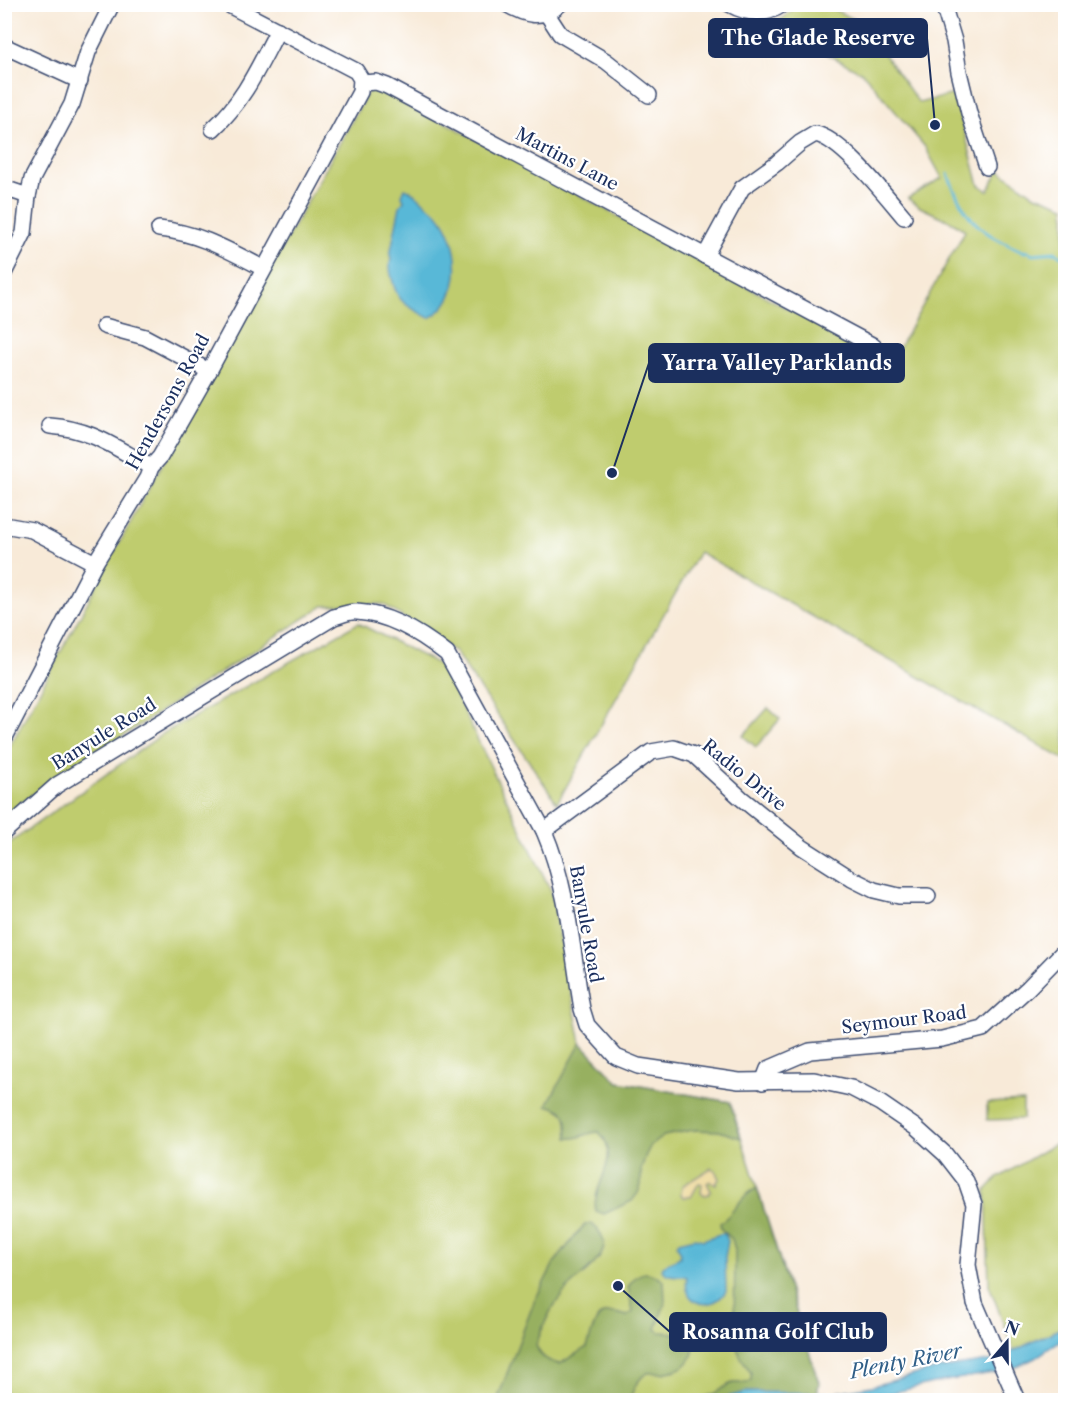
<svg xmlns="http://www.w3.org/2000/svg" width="1070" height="1405" viewBox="0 0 1070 1405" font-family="'Libre Caslon Text',serif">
<rect width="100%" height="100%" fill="#fff"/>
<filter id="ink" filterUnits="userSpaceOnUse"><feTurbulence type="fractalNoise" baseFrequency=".0167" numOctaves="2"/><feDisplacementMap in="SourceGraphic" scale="12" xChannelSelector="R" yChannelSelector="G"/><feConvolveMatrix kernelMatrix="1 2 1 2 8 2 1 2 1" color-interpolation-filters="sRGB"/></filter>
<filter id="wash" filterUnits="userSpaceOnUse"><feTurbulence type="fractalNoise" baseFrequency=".008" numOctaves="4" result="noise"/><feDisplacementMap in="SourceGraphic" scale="24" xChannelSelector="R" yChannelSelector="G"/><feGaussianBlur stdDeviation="1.35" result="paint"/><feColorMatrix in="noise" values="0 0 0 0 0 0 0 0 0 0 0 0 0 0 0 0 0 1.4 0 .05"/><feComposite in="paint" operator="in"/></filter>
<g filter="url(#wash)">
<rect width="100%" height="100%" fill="#f8ead8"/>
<g fill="#bfcc6e" stroke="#6d7e66" stroke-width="1.5">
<path d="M799,4L824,5L862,23L919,103L954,94L979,185L988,191L999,170L1033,194L1065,206V760L699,552L557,803L455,652L383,604L323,606L26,799L5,819V755L142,501L369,90L372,87L384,89L871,354C874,367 879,378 895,372L899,363L896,353L965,231L956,224L920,207L908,198L942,178L925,147L863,73L769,23L782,19Z"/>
<path d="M358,623L442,666L551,891L581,1043L618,1082L730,1102L819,1383L816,1400H5L4,847L164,733Z"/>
<path d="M768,708L780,719L756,747L743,736Z"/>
<path d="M1023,1101V1119L987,1120V1103Z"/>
<path d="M1065,1138V1326L1014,1351L989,1285L986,1190L996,1179Z"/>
</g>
<g fill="#97b061" stroke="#597060" stroke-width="1.5">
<path d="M581,1043L618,1082L730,1102L741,1138L719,1131L693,1130L664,1136L651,1145L645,1157L641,1170V1185L638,1193L632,1201L604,1214L596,1211C590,1186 624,1158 599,1132C587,1132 579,1140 568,1138C566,1117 571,1112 547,1105Z"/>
<path d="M757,1188L819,1383L816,1400H662C676,1399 691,1400 704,1397C716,1395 724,1385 733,1383C740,1382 745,1385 751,1381V1373L740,1356L734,1339L735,1250L732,1239L721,1229L720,1223C737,1211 738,1197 757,1188Z"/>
<path d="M585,1224H592C623,1250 586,1270 569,1287C563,1292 559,1300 554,1306C546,1317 541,1332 536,1345C540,1357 548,1362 560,1364L587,1347C596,1322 594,1305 627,1316L633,1312L628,1287C639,1269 648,1270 664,1281L665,1303L656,1329L660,1332C674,1332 683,1335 694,1345C693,1365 682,1370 662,1373C658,1373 652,1372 648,1373C640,1376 633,1389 631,1396L634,1400H497L534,1302L554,1263Z"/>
</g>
<path fill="#eeda9e" stroke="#84847e" stroke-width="1.5" d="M711,1168L715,1170L719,1179L716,1184L710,1181L707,1183L711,1191L709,1194L705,1195L701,1193L702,1184L699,1183L691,1197H683L681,1194L682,1186Z"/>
<g fill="#58b8d7" stroke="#3a749a" stroke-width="1.5">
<path d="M405,188C415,192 419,198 427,205C431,208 435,211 438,214C462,243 466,299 429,318C408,306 397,304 392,278C390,272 389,266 391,259L390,255L400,206L404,201L402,195Z"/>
<path d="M720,1234H725L728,1241L725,1257L726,1291C713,1313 681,1305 687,1277C678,1274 670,1279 662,1270L663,1266L680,1257L681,1253L677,1245L679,1242L695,1238L703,1240Z"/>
<path d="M1065,1326V1337L1035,1358L1010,1370L933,1383L863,1400H717L746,1392L831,1393L872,1386L936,1369L995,1360Z"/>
</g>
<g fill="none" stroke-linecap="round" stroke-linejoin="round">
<path stroke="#58b8d7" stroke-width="3" d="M948,174C964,219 981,235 1025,252L1028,251L1032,254L1056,252L1061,256H1066"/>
</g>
</g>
<g filter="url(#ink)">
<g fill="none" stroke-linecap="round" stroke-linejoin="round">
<g stroke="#3c4b70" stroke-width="18">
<g id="minor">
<path d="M506,4C525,15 542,21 560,4"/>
<path d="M729,4C747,14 766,16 783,4"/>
<path d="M943,4L954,41L959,72L969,113L987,167"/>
<path d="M547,14L560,34L606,61L649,95"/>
<path d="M4,46L80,81"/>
<path d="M362,83L376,82L387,86L872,345L879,351L885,362"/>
<path d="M213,129C244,101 259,66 278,30"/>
<path d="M4,188L28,196"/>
<path d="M159,229C199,233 228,250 263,268"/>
<path d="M705,256L742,188L777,163L800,143L815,134C841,138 886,196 904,217"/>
<path d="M4,273L24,233L28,196L32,179L72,104L88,52L112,4"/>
<path d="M104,326L145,337L209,371"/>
<path d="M50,426C92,429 115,448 151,467"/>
<path d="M4,525L32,530L95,563"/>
<path d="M4,739L95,563L147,478L151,467L160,457L209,371L360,92L361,79L356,71L227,4"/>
<path d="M544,831L651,752L674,748L694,755L741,798L802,847L852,879L874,890L899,896H928"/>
<path d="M4,832L57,785L334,617C341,615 350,611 357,612C390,614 422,634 447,654L544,831C568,887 572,950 582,1009L587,1025L616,1057L638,1066L739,1081L814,1080L851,1088L880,1103L915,1127L945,1154L966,1181L974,1204L968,1265L975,1303L1017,1400"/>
<path d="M763,1082L768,1069L810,1051L942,1039L983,1029L1028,988L1066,949"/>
</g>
</g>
<use href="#minor" stroke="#fff" stroke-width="15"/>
</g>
</g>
<g text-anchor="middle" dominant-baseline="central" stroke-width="4.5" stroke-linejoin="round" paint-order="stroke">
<g font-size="18" fill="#1b2f5e" stroke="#fff">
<text transform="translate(567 159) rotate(28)">Martins Lane</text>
<text transform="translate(168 402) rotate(-61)">Hendersons Road</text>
<text transform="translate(104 734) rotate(-32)">Banyule Road</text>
<text transform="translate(744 775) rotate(39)">Radio Drive</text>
<text transform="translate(586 924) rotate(80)">Banyule Road</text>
<text transform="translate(904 1020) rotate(-7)">Seymour Road</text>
</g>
<g font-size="20" font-style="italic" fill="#305f88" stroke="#fff">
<text transform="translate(906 1361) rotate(-11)">Plenty River</text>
</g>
</g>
<path fill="none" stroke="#1b2f5e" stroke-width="2" d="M935 125L927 38M612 473L649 363M618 1286L670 1332"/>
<g fill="#1b2f5e" stroke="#fff" stroke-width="2">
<circle cx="935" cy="125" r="6"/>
<circle cx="612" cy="473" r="6"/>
<circle cx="618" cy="1286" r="6"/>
</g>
<g fill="#1b2f5e" stroke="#1b2f5e" stroke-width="2">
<rect x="709" y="19" width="218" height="38" rx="6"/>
<rect x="649" y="344" width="255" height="38" rx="6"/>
<rect x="670" y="1313" width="216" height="38" rx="6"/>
</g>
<g font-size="20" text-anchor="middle" font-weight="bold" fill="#fff">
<text x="818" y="45">The Glade Reserve</text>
<text x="777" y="370">Yarra Valley Parklands</text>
<text x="778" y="1339">Rosanna Golf Club</text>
</g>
<rect width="1070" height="1405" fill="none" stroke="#fff" stroke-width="24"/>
<g transform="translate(1007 1342) rotate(20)" stroke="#ffffff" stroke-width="4.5" paint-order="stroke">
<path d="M0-4.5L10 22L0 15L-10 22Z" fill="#1b2f5e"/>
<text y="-9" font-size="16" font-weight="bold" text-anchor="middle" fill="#1b2f5e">N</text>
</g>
</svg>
